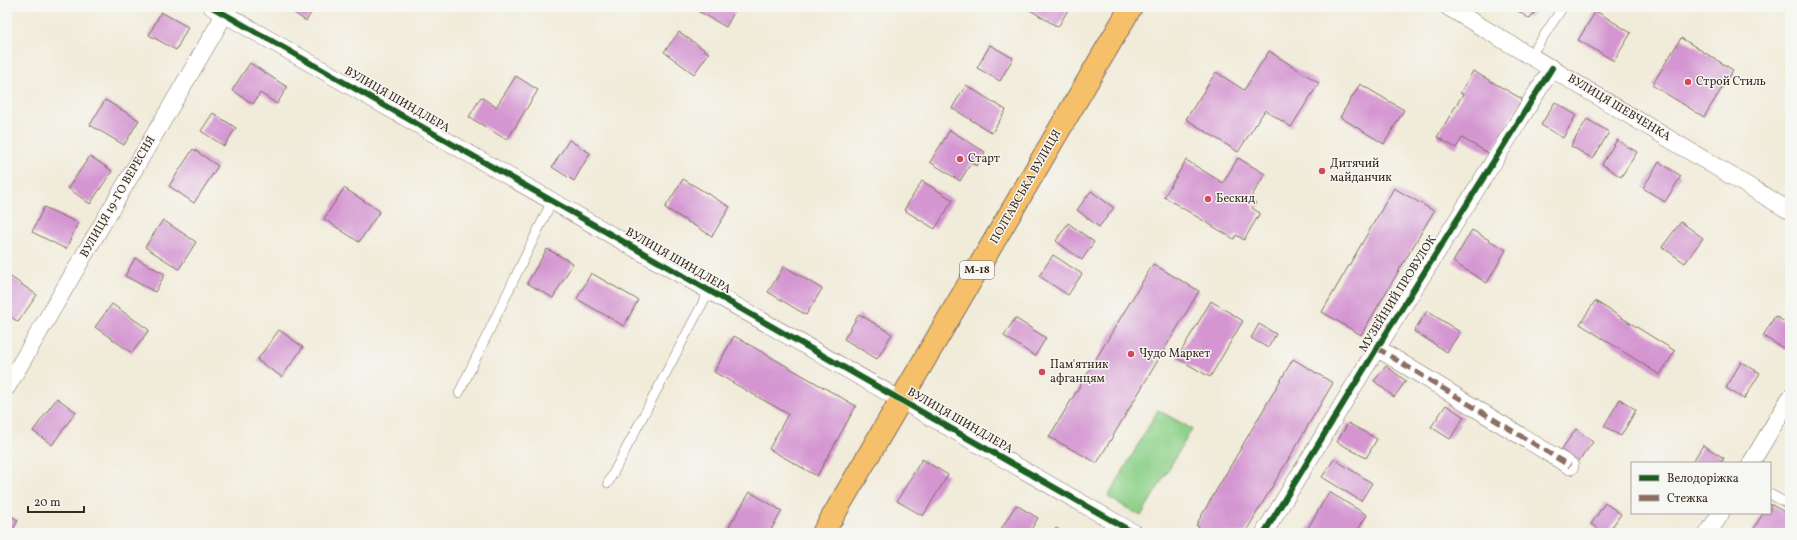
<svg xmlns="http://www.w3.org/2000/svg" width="1797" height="540" viewBox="0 0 1797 540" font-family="Vollkorn,serif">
<rect width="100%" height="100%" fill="#f6f6f2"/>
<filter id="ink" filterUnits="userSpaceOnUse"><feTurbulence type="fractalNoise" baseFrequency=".025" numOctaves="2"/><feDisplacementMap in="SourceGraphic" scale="8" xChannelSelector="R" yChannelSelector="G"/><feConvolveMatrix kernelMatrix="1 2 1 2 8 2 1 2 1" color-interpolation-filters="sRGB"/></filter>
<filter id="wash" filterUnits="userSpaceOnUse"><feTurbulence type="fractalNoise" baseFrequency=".012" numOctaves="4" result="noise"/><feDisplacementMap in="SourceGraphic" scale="16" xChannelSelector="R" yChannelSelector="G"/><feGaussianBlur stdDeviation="0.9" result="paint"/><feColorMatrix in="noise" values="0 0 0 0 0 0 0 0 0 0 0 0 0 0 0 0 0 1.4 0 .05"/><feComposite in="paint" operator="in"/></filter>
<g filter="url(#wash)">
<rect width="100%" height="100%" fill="#f1ebd9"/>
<path fill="#8fd28b" stroke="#657e54" d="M1158,410L1192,429L1141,516L1108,497Z"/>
<g id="blocks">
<g fill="#d495d1">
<path d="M285,7H315L306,21Z"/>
<path d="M700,7H737L726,27L698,11Z"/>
<path d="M1025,7H1062L1068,10L1058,27Z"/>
<path d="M1512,7H1538L1530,19Z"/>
<path d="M1596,11L1631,33L1614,61L1578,40Z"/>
<path d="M161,12L188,27L176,50L149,35Z"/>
<path d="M679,32L709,53L694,74L664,52Z"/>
<path d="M1681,38L1733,70L1704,117L1652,85Z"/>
<path d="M990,45L1013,58L1000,81L977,68Z"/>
<path d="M1269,51L1319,83L1291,127L1265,110L1238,152L1186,119L1216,72L1244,90Z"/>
<path d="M250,63L287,87L277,104L260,93L253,104L232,90Z"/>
<path d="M1473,71L1522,99L1490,154L1462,138L1456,148L1437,137L1463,94L1460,93Z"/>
<path d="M516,76L538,90L507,140L469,117L481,97L496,107Z"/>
<path d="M1360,84L1404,110L1384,144L1340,117Z"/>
<path d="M966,85L1006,110L992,133L952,108Z"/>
<path d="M105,100L139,120L124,145L90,125Z"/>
<path d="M1555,102L1576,115L1563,138L1541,125Z"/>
<path d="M213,113L236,128L224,146L201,131Z"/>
<path d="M1587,119L1609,132L1593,159L1571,146Z"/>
<path d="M950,130L985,152L977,166L971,163L960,181L930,162Z"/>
<path d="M569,140L590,153L574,181L552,167Z"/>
<path d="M1617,140L1637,152L1621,177L1602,164Z"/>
<path d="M193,149L218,166L194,203L169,186Z"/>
<path d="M90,156L112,171L90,204L68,188Z"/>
<path d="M1238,158L1265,174L1250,199L1256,203L1252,208L1260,213L1244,240L1236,235L1234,239L1164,197L1186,160L1223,183Z"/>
<path d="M1659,162L1681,176L1665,202L1643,188Z"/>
<path d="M683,179L730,207L712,236L665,208Z"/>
<path d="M922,181L953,200L935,229L904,210Z"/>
<path d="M344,188L380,211L359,242L324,219Z"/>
<path d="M1394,188L1434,211L1361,335L1322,312Z"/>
<path d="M1091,191L1114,208L1099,227L1077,210Z"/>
<path d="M44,207L78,223L66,249L32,232Z"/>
<path d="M163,220L196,242L179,269L145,247Z"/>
<path d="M1681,222L1703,238L1685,263L1662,247Z"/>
<path d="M1068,223L1094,242L1082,260L1056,241Z"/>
<path d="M1472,230L1506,250L1487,283L1453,262Z"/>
<path d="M547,249L573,263L553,298L527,283Z"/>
<path d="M1053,255L1082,274L1068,295L1039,276Z"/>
<path d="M135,258L165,274L155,292L125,276Z"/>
<path d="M1790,262V274L1785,271Z"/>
<path d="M1153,264L1199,291L1097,463L1049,437Z"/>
<path d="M784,266L822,289L806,315L768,292Z"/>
<path d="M591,273L638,300L624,326L577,299Z"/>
<path d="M8,275L37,295L18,322L7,314Z"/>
<path d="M1211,301L1243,321L1210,377L1177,358Z"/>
<path d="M1595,301L1675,351L1660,375L1580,324Z"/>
<path d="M112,304L149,330L132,353L95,327Z"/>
<path d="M1427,311L1460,332L1447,352L1414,331Z"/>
<path d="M859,314L892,334L877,359L844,339Z"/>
<path d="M1775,316L1790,325V342L1786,350L1763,336Z"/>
<path d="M1015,318L1046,338L1035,356L1004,336Z"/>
<path d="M1259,324L1276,334L1268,348L1251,338Z"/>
<path d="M279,330L303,347L282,377L257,360Z"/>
<path d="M734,336L856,406L817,476L769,449L788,414L714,372Z"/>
<path d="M1293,359L1333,383L1245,533H1210L1196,525Z"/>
<path d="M1741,362L1760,373L1744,399L1726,388Z"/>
<path d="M1386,366L1406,381L1394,397L1374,381Z"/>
<path d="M57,398L76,412L52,445L33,431Z"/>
<path d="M1620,399L1636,410L1621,436L1604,426Z"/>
<path d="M1446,405L1464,417L1450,439L1431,427Z"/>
<path d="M1348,423L1377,439L1366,458L1337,442Z"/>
<path d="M1576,429L1593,442L1578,462L1561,450Z"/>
<path d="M1703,445L1724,458L1721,463H1692Z"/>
<path d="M922,459L948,475L923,516L897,501Z"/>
<path d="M1334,459L1372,483L1361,501L1322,477Z"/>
<path d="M750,492L782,511L769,533H725Z"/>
<path d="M1329,492L1367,515L1356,533H1305Z"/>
<path d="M1605,503L1621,514L1608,533H1604L1591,524Z"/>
<path d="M1770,504L1790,515V519L1782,533L1752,532L1763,513H1770Z"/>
<path d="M1016,505L1038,518L1029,533H1006L1001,529Z"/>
<path d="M7,514L18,520L11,533H7Z"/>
<path d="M1056,528L1065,533H1053Z"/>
</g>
</g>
</g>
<g filter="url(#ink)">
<use href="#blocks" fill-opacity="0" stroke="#7b6e5f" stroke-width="1"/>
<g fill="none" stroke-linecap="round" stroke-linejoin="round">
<g stroke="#7b6e5f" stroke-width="10">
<g id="lane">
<path d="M1531,55L1563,7"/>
<path d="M459,393L552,201"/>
<path d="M608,483L709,291"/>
<path d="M1770,494L1790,505"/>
</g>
</g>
<g stroke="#7b6e5f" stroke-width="18">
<g id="street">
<path d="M212,7L1134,533"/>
<path d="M1448,7L1790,211"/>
<path d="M1377,348L1570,466"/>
<path d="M7,387L229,7"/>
<path d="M1751,463L1790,398"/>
<path d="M1264,533L1377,348L1552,68"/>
<path d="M1708,533L1721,513"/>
</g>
</g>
<g stroke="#7b6e5f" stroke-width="24">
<path id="highway" d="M823,533L1131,7"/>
</g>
<use href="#lane" stroke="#fff" stroke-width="9"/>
<use href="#street" stroke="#fff" stroke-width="17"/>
<use href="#highway" stroke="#f6c06b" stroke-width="22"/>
<path stroke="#8d6e63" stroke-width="5" stroke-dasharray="10 5" stroke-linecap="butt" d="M1377,348L1570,466"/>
<g stroke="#f6f6f2" stroke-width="8">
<g id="cycleway">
<path d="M212,7L1134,533"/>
<path d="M1264,533L1377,348L1552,68"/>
</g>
</g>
<use href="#cycleway" stroke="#1b5e20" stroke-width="6"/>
</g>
</g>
<g fill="#d1495b" stroke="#f6f6f2" stroke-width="1.5">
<circle cx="1688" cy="82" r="4"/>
<circle cx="960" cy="159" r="4"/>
<circle cx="1322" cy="171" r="4"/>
<circle cx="1208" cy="199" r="4"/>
<circle cx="1131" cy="354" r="4"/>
<circle cx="1042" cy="372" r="4"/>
</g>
<g text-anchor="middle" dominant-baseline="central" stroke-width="3" stroke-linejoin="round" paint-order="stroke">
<rect fill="#f6f6f2" stroke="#73675e" stroke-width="1" x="960" y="261" width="34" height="18" rx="3"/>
<g font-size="11" font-weight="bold" fill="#3b2a1e">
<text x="977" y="270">М-18</text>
</g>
<g font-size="12" fill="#3b2a1e" stroke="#f6f6f2" text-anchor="start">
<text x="1696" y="82">Строй Стиль</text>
<text x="968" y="159">Старт</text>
<text x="1330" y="164">Дитячий<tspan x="1330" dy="14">майданчик</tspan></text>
<text x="1216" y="199">Бескид</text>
<text x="1139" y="354">Чудо Маркет</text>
<text x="1050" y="365">Пам'ятник<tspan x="1050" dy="14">афганцям</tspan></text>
</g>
<g font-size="12" fill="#3b2a1e" stroke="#f6f6f2">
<text transform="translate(397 100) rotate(30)">ВУЛИЦЯ ШИНДЛЕРА</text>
<text transform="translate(1619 108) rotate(31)">ВУЛИЦЯ ШЕВЧЕНКА</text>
<text transform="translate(1026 187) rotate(-60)">ПОЛТАВСЬКА ВУЛИЦЯ</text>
<text transform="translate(118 197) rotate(-60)">ВУЛИЦЯ 19-ГО ВЕРЕСНЯ</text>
<text transform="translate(678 261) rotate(30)">ВУЛИЦЯ ШИНДЛЕРА</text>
<text transform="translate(1398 294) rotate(-58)">МУЗЕЙНИЙ ПРОВУЛОК</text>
<text transform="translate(960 421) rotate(30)">ВУЛИЦЯ ШИНДЛЕРА</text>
</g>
</g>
<rect width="1797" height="540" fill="none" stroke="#f6f6f2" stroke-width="24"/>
<rect x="1631" y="462" width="140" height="52" fill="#f6f6f2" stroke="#aba49d"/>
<rect x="1639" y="475" width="20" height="6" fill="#1b5e20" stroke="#aba49d"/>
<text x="1667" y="482" font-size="12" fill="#3b2a1e">Велодоріжка</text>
<rect x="1639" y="495" width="20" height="6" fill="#8d6e63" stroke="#aba49d"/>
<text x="1667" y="502" font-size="12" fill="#3b2a1e">Стежка</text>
<path d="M28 506v6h56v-6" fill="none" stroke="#3b2a1e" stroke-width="2"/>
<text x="34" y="506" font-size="12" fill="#3b2a1e" stroke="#f6f6f2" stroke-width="3" paint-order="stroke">20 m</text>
</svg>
